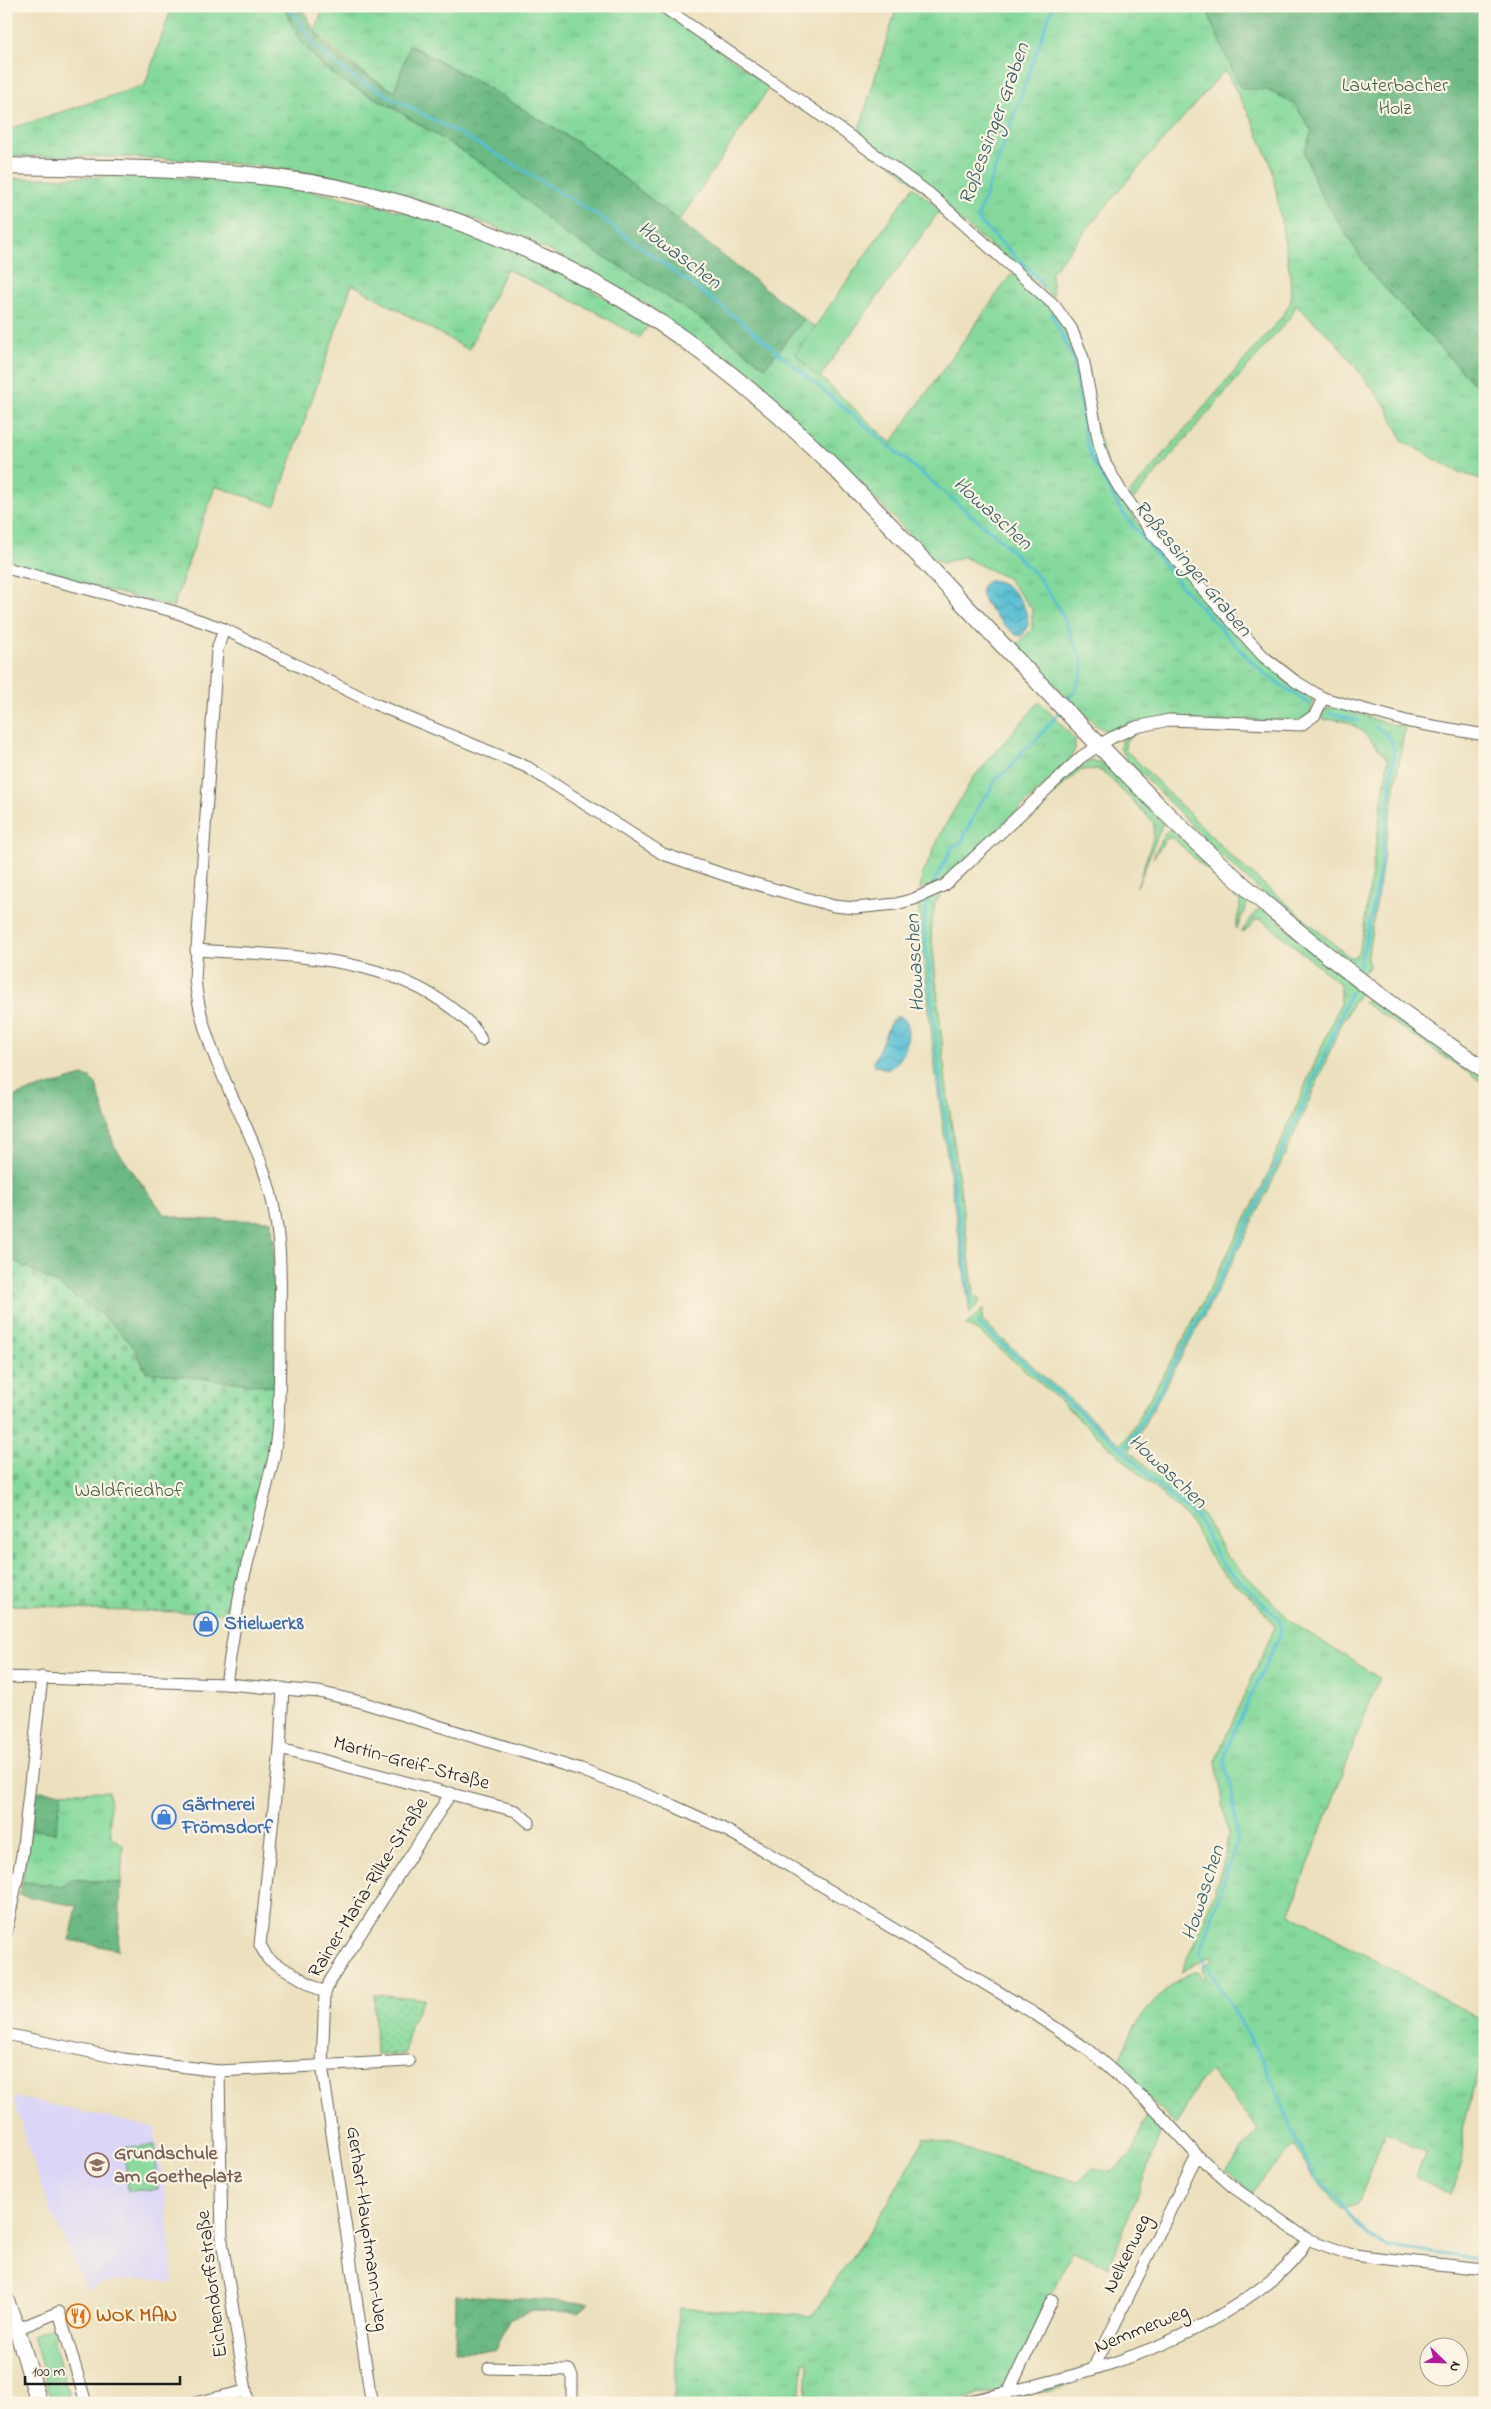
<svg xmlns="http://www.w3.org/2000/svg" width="1491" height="2409" viewBox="0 0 1491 2409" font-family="'Indie Flower',sans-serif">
<defs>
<pattern id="grass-tufts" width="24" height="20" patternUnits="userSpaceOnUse" patternTransform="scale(1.25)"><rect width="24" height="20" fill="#85d99c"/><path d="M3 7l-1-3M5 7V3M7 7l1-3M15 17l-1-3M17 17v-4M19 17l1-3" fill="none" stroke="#72ba86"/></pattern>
<pattern id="forest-crowns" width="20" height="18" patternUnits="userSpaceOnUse" patternTransform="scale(1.25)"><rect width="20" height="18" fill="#6cb984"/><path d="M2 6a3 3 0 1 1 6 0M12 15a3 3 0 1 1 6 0" fill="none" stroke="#5d9e71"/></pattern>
<pattern id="cemetery-stones" width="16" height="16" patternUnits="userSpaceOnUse" patternTransform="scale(1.25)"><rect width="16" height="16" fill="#85d99c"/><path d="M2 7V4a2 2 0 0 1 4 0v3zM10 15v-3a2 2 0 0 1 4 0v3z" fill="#72ba86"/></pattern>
<pattern id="park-dots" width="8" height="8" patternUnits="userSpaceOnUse" patternTransform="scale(1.25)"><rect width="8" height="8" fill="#85d99c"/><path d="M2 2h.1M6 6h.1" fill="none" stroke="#72ba86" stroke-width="1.8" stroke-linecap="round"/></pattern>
<pattern id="water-waves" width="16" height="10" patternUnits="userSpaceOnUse" patternTransform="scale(1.25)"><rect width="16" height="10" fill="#57bfd4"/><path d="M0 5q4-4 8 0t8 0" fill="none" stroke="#479aab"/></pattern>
</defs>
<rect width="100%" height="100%" fill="#fcf5e5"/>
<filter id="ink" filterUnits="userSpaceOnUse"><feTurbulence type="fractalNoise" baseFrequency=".02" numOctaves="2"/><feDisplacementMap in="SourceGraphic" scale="10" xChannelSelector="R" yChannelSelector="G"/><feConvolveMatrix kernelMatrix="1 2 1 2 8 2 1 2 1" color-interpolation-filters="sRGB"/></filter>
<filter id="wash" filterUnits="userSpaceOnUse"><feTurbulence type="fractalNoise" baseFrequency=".0096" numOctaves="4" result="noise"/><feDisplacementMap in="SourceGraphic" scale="20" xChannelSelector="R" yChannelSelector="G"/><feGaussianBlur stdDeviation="1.12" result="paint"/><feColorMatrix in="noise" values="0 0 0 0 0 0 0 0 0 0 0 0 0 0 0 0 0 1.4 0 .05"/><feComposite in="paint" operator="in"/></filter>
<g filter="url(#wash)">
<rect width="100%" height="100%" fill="#ece0be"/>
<path fill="#dbd6f7" d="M17,2097L155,2128L166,2199L173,2283L148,2278L124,2280L106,2282L86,2290L44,2195L13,2099Z"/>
<g fill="url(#grass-tufts)" stroke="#507a5c">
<path d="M172,6H283L299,39L324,68L346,83L392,107L488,167L565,234L625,269L716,329L765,367L804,319L816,328L796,354L891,443L1012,273L1042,297L1062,323L1074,347L1112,485L1138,523L1309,694L1313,701L1310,714L1299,721L1134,723L1107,731L1097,726L1015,647L1032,629V609L1007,578L963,557L943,563L933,559C905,530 878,500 848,472C813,438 772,409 735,377C703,350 671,320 636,298C536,236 407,187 291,170C197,157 101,156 6,156V130L145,85Z"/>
<path d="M324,6H656L770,86L679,221L580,144L478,82L410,45L395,92C364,74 340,58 315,31Z"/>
<path d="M897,6H1207L1213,27L1267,90L1294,103L1312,131L1304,153L1319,191L1371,273L1474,384L1485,392V480L1458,472L1403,441L1386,406L1336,342L1296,305L1291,316L1133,500L1129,494L1281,318L1291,301L1290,274L1272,167L1254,124L1225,70L1126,182L1051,273L1053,297L857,136Z"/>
<path d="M137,176C174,178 211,179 247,183C388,196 530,246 648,325L640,338L594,311L506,269L469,350L352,284L275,506L215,486L173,607L6,564V179Z"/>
<path d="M1039,702L1075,739V749L1069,760L1043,787L944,880L920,890L922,876L943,829L973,778Z"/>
<path d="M1327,708C1349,706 1379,725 1405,726L1367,960L1369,964L1368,969L1360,974L1258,889L1215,849L1127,759L1120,748L1121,741L1135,732L1126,741L1125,749L1233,858L1348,956L1353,957L1358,953L1363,934L1388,760C1372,741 1353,714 1324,720L1320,716Z"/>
<path d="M1091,761L1106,765L1162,822V825L1137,887L1153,838L1154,823L1106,774L1097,769L1081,770L1015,827L1075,769Z"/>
<path d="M1170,829L1247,896L1248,901L1237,929L1236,926L1240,908V901L1173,838H1167L1153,858L1164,834Z"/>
<path d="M945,890L935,903L931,929L946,1083L974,1294L980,1300L976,1308L970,1313L937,1085L918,904L921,900Z"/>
<path d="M1263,909L1361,991L1348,1011L1347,1017L1343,1018C1285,1169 1209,1310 1129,1451L1203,1516L1226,1555L1293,1623L1379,1678L1290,1913L1485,2022V2075L1477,2073L1462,2130L1463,2163L1451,2195L1416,2177L1426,2152L1386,2133L1358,2203L1341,2209L1312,2175L1294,2144L1251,2193L1225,2172L1258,2130L1211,2071L1199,2082L1177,2125L1116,2068C1122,2052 1129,2036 1138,2022C1147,2008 1181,1971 1198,1972L1206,1980L1203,1966L1212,1961L1213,1955L1181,1972L1205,1918L1224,1862L1228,1833L1216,1761L1219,1752L1275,1627C1258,1598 1238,1590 1217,1566C1205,1551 1199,1532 1186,1517L1048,1390L980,1332L966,1325L983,1309L982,1321L1120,1444L1128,1436L1180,1346L1261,1189L1340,1004V984L1269,925L1261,919L1256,920L1245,931L1241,932L1257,911Z"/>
<path d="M1371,998L1485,1078V1084L1363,1002Z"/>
<path d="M109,1791L111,1837L123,1845L121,1883L69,1879L65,1886L22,1882L31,1829L55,1832L62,1792Z"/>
<path d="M1149,2108L1164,2124L1109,2268L1073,2250L1007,2389L946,2403H806L808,2362H803L800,2403H671L674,2396L679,2308L812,2316L888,2203L925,2137L1078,2182L1092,2169L1111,2172L1133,2153Z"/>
<path d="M58,2325L61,2333L52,2336L71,2403H52L33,2335Z"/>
<path d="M1077,2379L1076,2383L998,2403H983Z"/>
</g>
<g fill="url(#forest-crowns)" stroke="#446a50">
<path d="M283,6H302C306,14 310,23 315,31C334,59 366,75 395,92L409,45L478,82L580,144L804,319L765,367L716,329L625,269L565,234L487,167L392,107L346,83L324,68L299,39Z"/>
<path d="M1207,6H1485V392L1474,384L1371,273L1319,191L1304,152L1312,131L1294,103L1267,90L1241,89L1213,27Z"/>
<path d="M83,1076L90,1078L96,1084L114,1146L164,1214L187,1219L272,1221L275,1277L276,1387L146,1372C142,1365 139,1355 134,1348C103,1308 50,1280 6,1256V1101L20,1094Z"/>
<path d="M36,1791L62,1792L55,1833L31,1829Z"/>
<path d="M69,1879L121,1883L118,1950L70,1940L77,1906L19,1895L22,1882L65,1886Z"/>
<path d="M456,2295L589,2303L578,2312L530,2311L509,2320L496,2350L455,2351Z"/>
</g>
<path fill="url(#cemetery-stones)" stroke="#507a5c" d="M6,1256C50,1280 103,1308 134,1348C139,1355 142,1365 146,1372L276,1387C275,1460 252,1530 232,1599L231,1613L88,1610L52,1606L6,1605Z"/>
<path fill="url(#park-dots)" stroke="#507a5c" d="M374,1994L424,1999L410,2025L405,2054L376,2055Z"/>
<g fill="#85d99c" stroke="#507a5c">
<path d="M913,187L940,210L819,378L796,354Z"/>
<path d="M155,2145L158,2189L128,2191L124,2148Z"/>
</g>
<g fill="url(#water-waves)" stroke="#3a6e78">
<path d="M990,580C1009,580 1029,606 1028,625C1027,628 1024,633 1022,636L1016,635C1005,625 964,592 990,580Z"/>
<path d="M895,1017H900L907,1022C910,1042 905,1060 887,1070L875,1065L874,1061L890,1023Z"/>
</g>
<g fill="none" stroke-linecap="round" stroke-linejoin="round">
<g stroke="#57bfd4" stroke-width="3">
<path d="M289,6L315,46L346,73L488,149L599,216L742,322L1002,541L1038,577L1060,610L1081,658L1083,671L1074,693L1065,704"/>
<path d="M1043,286L1037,277L977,219L1053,6"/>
<path d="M1052,314L1073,359L1086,442L1093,461L1122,512L1182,587L1248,658L1265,674L1309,704"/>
<path d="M1330,713L1359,721"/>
<path d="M931,888L953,846L961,843L981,801L988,794L997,778L1009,769L1024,750L1032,745L1060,712"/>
<path d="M928,896L924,926L940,1082L971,1306"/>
<path d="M1359,966C1379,896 1387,822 1394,750C1392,738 1387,734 1376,727"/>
<path d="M978,1323L1123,1450L1164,1491L1197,1517L1222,1564L1279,1619L1281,1626L1279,1637L1230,1740L1224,1761L1232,1790L1237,1841L1200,1954L1256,2048L1273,2083L1292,2131L1317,2180L1338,2199L1359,2228L1371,2237L1389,2247L1485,2260"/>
<path d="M1123,1450C1148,1415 1167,1377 1188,1339C1250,1227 1302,1112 1350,993"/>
</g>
</g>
</g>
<g filter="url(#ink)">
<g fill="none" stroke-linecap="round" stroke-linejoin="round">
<g stroke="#656155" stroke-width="13">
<g id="street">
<path d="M662,6L812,109L930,194L1054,305L1071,328L1083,358L1099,444L1105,463L1121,491L1151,532L1264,657L1295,681L1323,698L1410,722L1485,735"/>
<path d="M6,568L172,611L224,629L375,704L527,767L663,854L728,876L834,906L855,908L896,904L914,899L945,885L1081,757L1111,738L1136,727L1169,720L1301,725L1315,715L1323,698"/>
<path d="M224,629L217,650L195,979C203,1056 242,1105 265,1174C282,1225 281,1274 280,1327C280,1363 280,1398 277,1433L274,1457L240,1592L226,1684"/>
<path d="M196,950C283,956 381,953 454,1010C466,1020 475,1026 481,1040"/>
<path d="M6,1677L226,1684L319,1692L361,1702L581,1770L665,1802L720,1827L761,1849L1035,2014L1090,2051L1149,2103L1197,2155L1233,2187L1307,2239L1349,2254L1369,2257L1485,2269"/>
<path d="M283,1688L280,1749L260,1945L268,1959L325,1993"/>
<path d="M280,1749L516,1811L529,1822"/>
<path d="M6,1933L22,1855L42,1677"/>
<path d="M6,2034L123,2059L219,2071L409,2061"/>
<path d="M219,2071L222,2241L248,2403"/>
<path d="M17,2329L59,2312L86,2403"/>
<path d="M489,2368L569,2370L572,2376V2403"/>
<path d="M1093,2369L1197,2155"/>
<path d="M1008,2393L1052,2300"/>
<path d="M371,2400L322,2065L325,1993L330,1981L451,1793"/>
<path d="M195,2403L245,2391"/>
<path d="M961,2403C1063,2380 1169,2355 1254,2293C1275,2278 1296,2262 1307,2239"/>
</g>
</g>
<g stroke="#656155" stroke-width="18">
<g id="secondary">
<path d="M6,166C127,169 247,165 366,194C485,223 602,278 700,351C797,422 879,513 961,601C1029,673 1098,745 1168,815C1266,911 1372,994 1485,1070"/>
<path d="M6,2301L17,2329L39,2403"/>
</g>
</g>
<use href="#street" stroke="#fff" stroke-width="11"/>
<use href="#secondary" stroke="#fff" stroke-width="16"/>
</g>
</g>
<defs>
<g id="shop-ring" transform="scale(1.25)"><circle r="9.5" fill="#fcf5e5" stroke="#3f7fe0" stroke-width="1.5"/><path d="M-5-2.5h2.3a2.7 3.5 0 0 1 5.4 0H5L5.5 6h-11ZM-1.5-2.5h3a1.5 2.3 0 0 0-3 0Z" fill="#3f7fe0"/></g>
<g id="school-ring" transform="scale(1.25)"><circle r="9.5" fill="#fcf5e5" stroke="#8d6e63" stroke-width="1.5"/><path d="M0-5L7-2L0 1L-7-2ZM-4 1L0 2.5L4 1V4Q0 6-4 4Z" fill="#8d6e63"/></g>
<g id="restaurant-ring" transform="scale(1.25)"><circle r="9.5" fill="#fcf5e5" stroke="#e8710a" stroke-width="1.5"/><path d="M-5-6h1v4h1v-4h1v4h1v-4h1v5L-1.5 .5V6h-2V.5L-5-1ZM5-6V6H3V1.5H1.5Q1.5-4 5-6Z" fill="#e8710a"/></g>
</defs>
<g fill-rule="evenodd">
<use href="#shop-ring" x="206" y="1624"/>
<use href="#shop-ring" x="164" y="1817"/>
<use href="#school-ring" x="97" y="2165"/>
<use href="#restaurant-ring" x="78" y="2316"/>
</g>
<g text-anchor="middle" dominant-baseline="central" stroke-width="4.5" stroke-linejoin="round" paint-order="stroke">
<g font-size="20" fill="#415e49" stroke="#fcf5e5">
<text x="1395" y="86">Lauterbacher<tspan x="1395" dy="23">Holz</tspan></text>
<text x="129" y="1491">Waldfriedhof</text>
</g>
<g font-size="20" font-weight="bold" fill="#366cbe" stroke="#fcf5e5" text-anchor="start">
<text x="224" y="1624">Stielwerk8</text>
<text x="182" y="1805">Gärtnerei<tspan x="182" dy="23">Frömsdorf</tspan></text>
</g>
<g font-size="20" fill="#1c1c1c" stroke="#fcf5e5">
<text transform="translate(411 1764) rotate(15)">Martin-Greif-Straße</text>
<text transform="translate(369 1888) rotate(-58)">Rainer-Maria-Rilke-Straße</text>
<text transform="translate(366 2229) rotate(82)">Gerhart-Hauptmann-Weg</text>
<text transform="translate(1128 2254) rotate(-64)">Nelkenweg</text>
<text transform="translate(213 2284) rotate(-97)">Eichendorffstraße</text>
<text transform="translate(1142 2330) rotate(-22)">Nemmerweg</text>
</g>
<g font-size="20" font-weight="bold" fill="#785e54" stroke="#fcf5e5" text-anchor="start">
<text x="114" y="2154">Grundschule<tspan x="114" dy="23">am Goetheplatz</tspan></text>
</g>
<g font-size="20" font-weight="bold" fill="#c56008" stroke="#fcf5e5" text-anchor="start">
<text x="96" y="2316">WOK MAN</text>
</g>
<g font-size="21" font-style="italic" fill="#345d66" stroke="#fcf5e5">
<text transform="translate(995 124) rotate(-70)">Roßessinger Graben</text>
<text transform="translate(679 256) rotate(37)">Howaschen</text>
<text transform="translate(992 514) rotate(42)">Howaschen</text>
<text transform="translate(1192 569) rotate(50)">Roßessinger Graben</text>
<text transform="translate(916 963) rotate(-93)">Howaschen</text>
<text transform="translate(1167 1472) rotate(43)">Howaschen</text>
<text transform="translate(1204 1893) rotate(-72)">Howaschen</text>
</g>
</g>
<rect width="1491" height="2409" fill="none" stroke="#fcf5e5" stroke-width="25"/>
<g transform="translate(1444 2362) rotate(113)"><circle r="24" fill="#fcf5e5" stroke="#a29e95"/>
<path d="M0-4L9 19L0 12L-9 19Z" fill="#b5179e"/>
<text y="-8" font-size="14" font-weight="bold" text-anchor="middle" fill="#1c1c1c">N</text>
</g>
<path d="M25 2376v8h155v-8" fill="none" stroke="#1c1c1c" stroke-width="2.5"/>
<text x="32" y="2376" font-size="15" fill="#1c1c1c" stroke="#fcf5e5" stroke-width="4" paint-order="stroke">100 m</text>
</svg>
